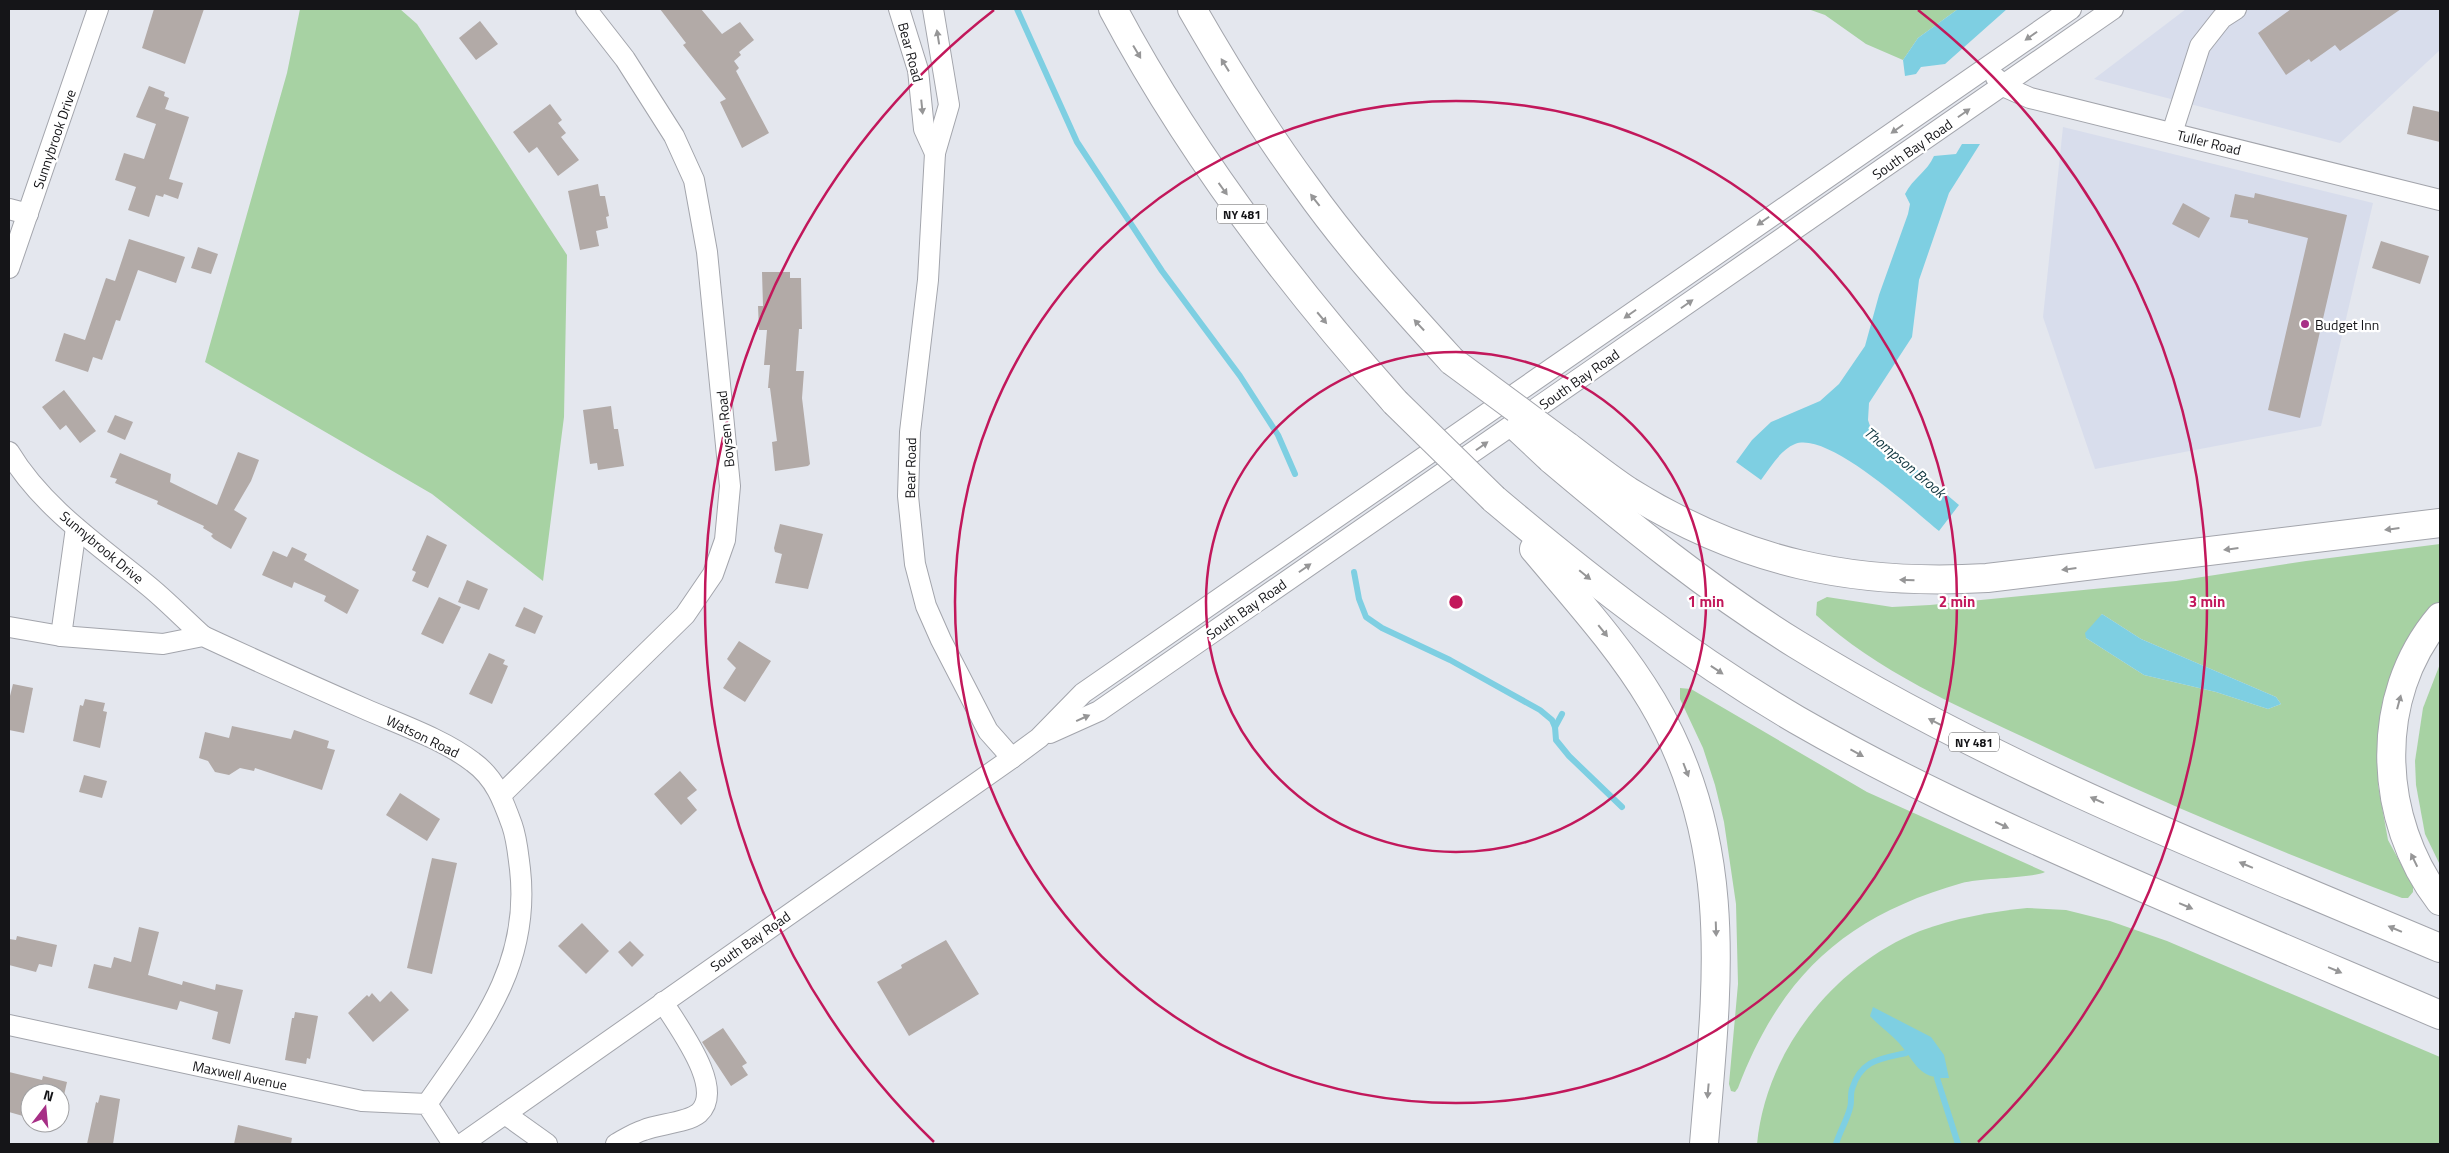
<svg xmlns="http://www.w3.org/2000/svg" width="2449" height="1153" viewBox="0 0 2449 1153" font-family="'Titillium Web',sans-serif">
<rect width="100%" height="100%" fill="#e4e7ee"/>
<g fill="#d8ddec">
<path d="M2186,9H2440V50L2340,143L2094,79Z"/>
<path d="M2063,127L2373,203L2321,426L2095,469L2043,317Z"/>
</g>
<g fill="#a7d2a3" fill-rule="evenodd">
<path d="M300,9H400L417,24L567,255L564,417L543,581L432,494L205,362L287,73Z"/>
<path d="M1808,9H1958L1918,38L1903,60L1866,44L1825,15Z"/>
<path d="M2440,544V603L2406,648L2379,755L2378,785L2388,840L2413,886V892L2408,898H2402C2277,851 2154,799 2034,742C1961,708 1875,670 1816,615L1817,602L1827,597L1892,607L1930,605L2176,581L2306,561ZM2102,614L2141,639L2276,697L2281,704L2268,709L2216,692L2144,675L2086,638Z"/>
<path d="M2440,664V865L2425,834L2416,785L2415,761L2423,708Z"/>
<path d="M1680,688L1691,689L1867,792L2045,872C2035,878 1980,878 1962,883C1846,916 1781,975 1738,1088L1735,1092L1731,1091L1729,1084L1738,984L1736,904L1724,822L1715,785L1703,748L1680,699Z"/>
<path d="M2027,908L2066,910L2110,921L2167,941L2440,1057V1144H1757C1766,1051 1833,966 1920,931C1955,918 1990,912 2027,908Z"/>
</g>
<g fill="#7ecfe2">
<path d="M1958,9H2007L1945,64L1921,67L1916,74L1905,76L1903,60L1918,38Z"/>
<path d="M1962,144H1980L1949,193L1919,280L1912,337L1869,403L1868,420L1872,432L1959,505L1939,531C1913,510 1828,431 1795,444C1780,450 1770,468 1761,480L1736,462L1752,440L1771,422L1820,401L1839,384L1865,346L1879,295L1908,214L1910,204L1905,194C1913,178 1927,172 1934,156L1956,154Z"/>
<path d="M2102,614L2141,639L2276,697L2281,704L2268,709L2216,692L2144,675L2086,638L2085,633Z"/>
<path d="M1873,1007L1931,1037L1944,1055L1949,1078C1918,1079 1917,1064 1899,1043C1890,1033 1879,1026 1870,1016Z"/>
</g>
<g fill="none" stroke-linecap="round" stroke-linejoin="round">
<g stroke="#7ecfe2" stroke-width="6">
<path d="M1017,9L1077,142L1162,271L1240,376L1278,435L1295,474"/>
<path d="M1354,572L1359,599L1366,617L1382,628L1450,660L1540,710L1552,720L1555,727L1556,740L1569,756L1622,807"/>
<path d="M1555,727L1562,714"/>
<path d="M1937,1078L1958,1144"/>
<path d="M1836,1144C1840,1131 1847,1120 1850,1108C1852,1102 1850,1095 1852,1089C1861,1060 1879,1059 1906,1053"/>
</g>
</g>
<g fill="#b2aaa7">
<path d="M154,9H204L185,64L142,48Z"/>
<path d="M660,9H701L722,34L740,22L754,40L739,52L741,55L734,61L739,68L736,71L769,133L742,148L720,102L726,99L683,45L686,43Z"/>
<path d="M2291,9H2401L2340,51L2335,45L2311,62L2309,59L2286,75L2258,33Z"/>
<path d="M480,21L498,44L476,60L459,38Z"/>
<path d="M149,86L165,92L164,96L169,98L165,109L189,117L169,179L183,183L178,199L164,194L163,197L156,195L149,217L128,210L136,187L115,180L124,153L144,159L156,124L136,117Z"/>
<path d="M550,104L562,120L558,123L566,133L561,137L579,160L558,176L537,147L529,153L513,132Z"/>
<path d="M2413,106L2440,112V142L2407,134Z"/>
<path d="M598,184L600,196H605L609,216L606,217L608,228L596,231L599,246L580,250L568,191Z"/>
<path d="M2255,193L2347,215L2300,418L2268,410L2308,238L2248,223V220L2230,217L2235,194L2254,198Z"/>
<path d="M2183,203L2210,218L2199,238L2172,224Z"/>
<path d="M129,239L185,257L176,283L138,270L120,321L116,320L102,360L93,357L88,372L55,361L64,333L85,340L106,278L115,281Z"/>
<path d="M2381,241L2429,256L2420,284L2372,268Z"/>
<path d="M198,247L218,254L211,274L191,268Z"/>
<path d="M762,272H790V278H801L802,329H799L796,371H804L802,398L810,464L808,466L775,471L772,442L777,441L770,388H768L770,365H764L767,330H759L758,306H763Z"/>
<path d="M64,390L96,431L80,443L66,425L60,430L42,407Z"/>
<path d="M611,406L614,429H618L624,466L598,470L597,463L590,464L583,410Z"/>
<path d="M115,415L133,422L125,440L107,432Z"/>
<path d="M238,452L259,460L251,481L234,510L247,518L231,549L214,539L211,536L213,534L203,528L204,526L157,504L158,501L115,483L117,479L110,477L120,453L171,474L170,482L217,505Z"/>
<path d="M780,524L823,534L808,589L775,583L782,554L775,552L774,548Z"/>
<path d="M427,535L447,545L428,588L412,581L416,572L412,570Z"/>
<path d="M292,547L307,554L304,560L359,590L347,614L324,601L326,596L294,582L292,588L262,575L273,551L287,557Z"/>
<path d="M467,580L488,589L479,610L458,602Z"/>
<path d="M439,597L461,607L443,644L421,634Z"/>
<path d="M524,607L543,616L535,634L515,626Z"/>
<path d="M739,641L771,661L745,702L723,688L736,668L727,659Z"/>
<path d="M489,653L505,660L503,664L508,666L492,704L469,694Z"/>
<path d="M13,684L33,688L24,733L9,730V700Z"/>
<path d="M85,699L105,703L103,711L107,712L100,748L73,741L80,705L83,706Z"/>
<path d="M232,726L291,739L294,730L329,741L327,748L335,750L322,790L255,768L254,771L240,768L229,775L215,772L208,761L199,758L205,732L229,738Z"/>
<path d="M680,771L697,790L687,798L697,810L681,825L654,794Z"/>
<path d="M84,775L107,781L102,798L79,792Z"/>
<path d="M400,793L440,819L427,841L386,815Z"/>
<path d="M432,858L457,863L432,974L407,968Z"/>
<path d="M582,923L609,951L586,974L558,946Z"/>
<path d="M139,927L159,932L148,975L182,985L183,981L215,990L216,984L243,990L230,1044L212,1039L218,1012L180,1001L177,1010L88,988L94,964L111,968L114,957L131,962Z"/>
<path d="M17,936L57,945L52,967L39,964L36,972L9,965V939L16,940Z"/>
<path d="M946,940L979,994L909,1036L877,982L902,968L901,965Z"/>
<path d="M630,941L644,955L632,967L618,952Z"/>
<path d="M391,991L409,1010L373,1042L348,1013L367,995L369,997L372,993L380,1002Z"/>
<path d="M295,1012L318,1016L310,1059L307,1058L306,1064L285,1060L292,1018H294Z"/>
<path d="M723,1028L747,1063L742,1066L748,1075L731,1086L702,1042Z"/>
<path d="M9,1072L42,1080L43,1076L67,1082L60,1113V1093H30V1118L9,1112Z"/>
<path d="M100,1095L120,1099L113,1144H87L96,1102L98,1103Z"/>
<path d="M238,1125L292,1138L291,1144H234Z"/>
</g>
<g fill="none" stroke-linecap="round" stroke-linejoin="round">
<g stroke="#a3a5ac" stroke-width="22">
<g id="minor">
<path d="M899,9L918,70L924,129L935,153"/>
<path d="M933,9L949,105L935,153L928,280L910,432L908,496L915,564L926,606L941,640L988,731L1012,758"/>
<path d="M1996,78L2003,86L2030,98L2440,200"/>
<path d="M2172,133L2200,46L2222,18L2236,9"/>
<path d="M9,209L28,214"/>
<path d="M9,268L98,9"/>
<path d="M9,452C42,507 97,544 146,584C166,600 184,619 203,636"/>
<path d="M9,627L61,636L163,644L203,636C257,661 310,685 365,709C399,724 443,739 473,762C495,778 503,800 512,825C517,839 518,854 520,869C531,966 479,1029 427,1104"/>
<path d="M61,636L76,528"/>
<path d="M1050,733L1099,711L2113,9"/>
<path d="M501,795L685,615L713,574L725,540L730,486L707,252L694,180L674,136L625,59L586,9"/>
<path d="M9,1025L362,1101L427,1104L453,1144"/>
<path d="M505,1114L547,1144"/>
<path d="M462,1144L1012,758L1039,738L1083,693L2071,9"/>
<path d="M616,1144C625,1139 634,1133 644,1130C658,1124 687,1123 699,1113C726,1088 677,1026 663,1002"/>
</g>
</g>
<g stroke="#a3a5ac" stroke-width="30">
<g id="highway">
<path d="M1113,9C1189,152 1287,281 1395,402"/>
<path d="M1192,9C1227,70 1264,130 1306,187C1350,249 1401,305 1452,361"/>
<path d="M1567,446C1587,461 1607,477 1628,491C1743,563 1853,586 1987,578L2440,523"/>
<path d="M1551,459C1629,525 1709,590 1796,644C1999,769 2222,856 2440,948"/>
<path d="M1494,499C1590,580 1688,656 1797,720C1896,777 2000,825 2105,871C2216,920 2328,967 2440,1015"/>
<path d="M1534,549C1575,598 1619,646 1652,701C1737,844 1717,987 1704,1144"/>
<path d="M2440,617C2372,697 2378,820 2440,901"/>
</g>
</g>
<use href="#minor" stroke="#fff" stroke-width="20"/>
<use href="#highway" stroke="#fff" stroke-width="28"/>
<g stroke="#a3a5ac" stroke-width="30" stroke-linecap="butt">
<g id="highway-bridge">
<path d="M1452,361L1567,446"/>
<path d="M1395,402L1494,499"/>
<path d="M1519,429L1551,459"/>
</g>
</g>
<use href="#highway-bridge" stroke="#fff" stroke-width="28"/>
</g>
<defs><path id="oneway-solid" d="M-6-.8H1V-3.2L6.5 0L1 3.2V.8H-6Z" transform="scale(1.25)"/></defs>
<g fill="#969697">
<use href="#oneway-solid" transform="translate(2031 36) rotate(145)"/>
<use href="#oneway-solid" transform="translate(938 37) rotate(-99)"/>
<use href="#oneway-solid" transform="translate(1137 52) rotate(59)"/>
<use href="#oneway-solid" transform="translate(1225 65) rotate(-122)"/>
<use href="#oneway-solid" transform="translate(922 107) rotate(84)"/>
<use href="#oneway-solid" transform="translate(1964 113) rotate(-35)"/>
<use href="#oneway-solid" transform="translate(1897 129) rotate(145)"/>
<use href="#oneway-solid" transform="translate(1223 189) rotate(54)"/>
<use href="#oneway-solid" transform="translate(1315 200) rotate(-128)"/>
<use href="#oneway-solid" transform="translate(1763 221) rotate(145)"/>
<use href="#oneway-solid" transform="translate(1687 304) rotate(-35)"/>
<use href="#oneway-solid" transform="translate(1630 314) rotate(145)"/>
<use href="#oneway-solid" transform="translate(1322 318) rotate(50)"/>
<use href="#oneway-solid" transform="translate(1419 325) rotate(-133)"/>
<use href="#oneway-solid" transform="translate(1482 446) rotate(-35)"/>
<use href="#oneway-solid" transform="translate(2392 529) rotate(173)"/>
<use href="#oneway-solid" transform="translate(2231 549) rotate(173)"/>
<use href="#oneway-solid" transform="translate(1305 568) rotate(-35)"/>
<use href="#oneway-solid" transform="translate(2069 569) rotate(173)"/>
<use href="#oneway-solid" transform="translate(1585 575) rotate(39)"/>
<use href="#oneway-solid" transform="translate(1907 580) rotate(-178)"/>
<use href="#oneway-solid" transform="translate(1603 631) rotate(51)"/>
<use href="#oneway-solid" transform="translate(1717 670) rotate(34)"/>
<use href="#oneway-solid" transform="translate(2399 702) rotate(-75)"/>
<use href="#oneway-solid" transform="translate(1083 718) rotate(-24)"/>
<use href="#oneway-solid" transform="translate(1935 722) rotate(-153)"/>
<use href="#oneway-solid" transform="translate(1857 753) rotate(29)"/>
<use href="#oneway-solid" transform="translate(1686 770) rotate(69)"/>
<use href="#oneway-solid" transform="translate(2097 800) rotate(-156)"/>
<use href="#oneway-solid" transform="translate(2002 825) rotate(25)"/>
<use href="#oneway-solid" transform="translate(2414 860) rotate(-116)"/>
<use href="#oneway-solid" transform="translate(2246 865) rotate(-157)"/>
<use href="#oneway-solid" transform="translate(2186 906) rotate(23)"/>
<use href="#oneway-solid" transform="translate(1716 929) rotate(88)"/>
<use href="#oneway-solid" transform="translate(2395 929) rotate(-157)"/>
<use href="#oneway-solid" transform="translate(2335 970) rotate(23)"/>
<use href="#oneway-solid" transform="translate(1708 1091) rotate(95)"/>
</g>
<g fill="none" stroke="#c2185b" stroke-width="2.5">
<circle cx="1456" cy="602" r="250"/>
<circle cx="1456" cy="602" r="501"/>
<path d="M934 1142A751 751 0 0 1 994 10M1918 10A751 751 0 0 1 1978 1142"/>
</g>
<circle fill="#a72f86" stroke="#fff" stroke-width="2" cx="2305" cy="324" r="5"/>
<g text-anchor="middle" dominant-baseline="central" stroke-width="4.5" stroke-linejoin="round" paint-order="stroke">
<g fill="#fff" stroke="#5b5b5d" stroke-width="1">
<rect x="1217" y="204.5" width="50" height="19" rx="4"/>
<rect x="1949" y="732.5" width="50" height="19" rx="4"/>
</g>
<g font-size="12" font-weight="bold" fill="#151518">
<text x="1242" y="214">NY 481</text>
<text x="1974" y="742">NY 481</text>
</g>
<g font-size="14" fill="#151518" stroke="#fff">
<text transform="translate(911 52) rotate(75)">Bear Road</text>
<text transform="translate(54 139) rotate(-71)">Sunnybrook Drive</text>
<text transform="translate(2209 142) rotate(14)">Tuller Road</text>
<text transform="translate(1912 149) rotate(-35)">South Bay Road</text>
<text transform="translate(1579 379) rotate(-35)">South Bay Road</text>
<text transform="translate(725 429) rotate(-96)">Boysen Road</text>
<text transform="translate(910 468) rotate(-89)">Bear Road</text>
<text transform="translate(102 547) rotate(40)">Sunnybrook Drive</text>
<text transform="translate(1246 609) rotate(-35)">South Bay Road</text>
<text transform="translate(423 736) rotate(26)">Watson Road</text>
<text transform="translate(750 941) rotate(-35)">South Bay Road</text>
<text transform="translate(240 1075) rotate(12)">Maxwell Avenue</text>
</g>
<g font-size="14" fill="#151518" stroke="#fff" text-anchor="start">
<text x="2315" y="324">Budget Inn</text>
</g>
<g font-size="15" font-style="italic" fill="#0f363f" stroke="#fff">
<text transform="translate(1905 462) rotate(40)">Thompson Brook</text>
</g>
</g>
<circle cx="1456" cy="602" r="8" fill="#c2185b" stroke="#fff" stroke-width="2.5"/>
<g font-size="15" text-anchor="middle" font-weight="bold" fill="#c2185b" stroke="#fff" stroke-width="4.5" stroke-linejoin="round" paint-order="stroke">
<text x="1706" y="607">1 min</text>
<text x="1957" y="607">2 min</text>
<text x="2207" y="607">3 min</text>
</g>
<rect width="2449" height="1153" fill="none" stroke="#151518" stroke-width="20"/>
<g transform="translate(45 1108) rotate(16)"><circle r="24" fill="#ffffff" stroke="#a1a1a3"/>
<path d="M0-4L9 19L0 12L-9 19Z" fill="#a72f86"/>
<text y="-8" font-size="14" font-weight="bold" text-anchor="middle" fill="#151518">N</text>
</g>
</svg>
